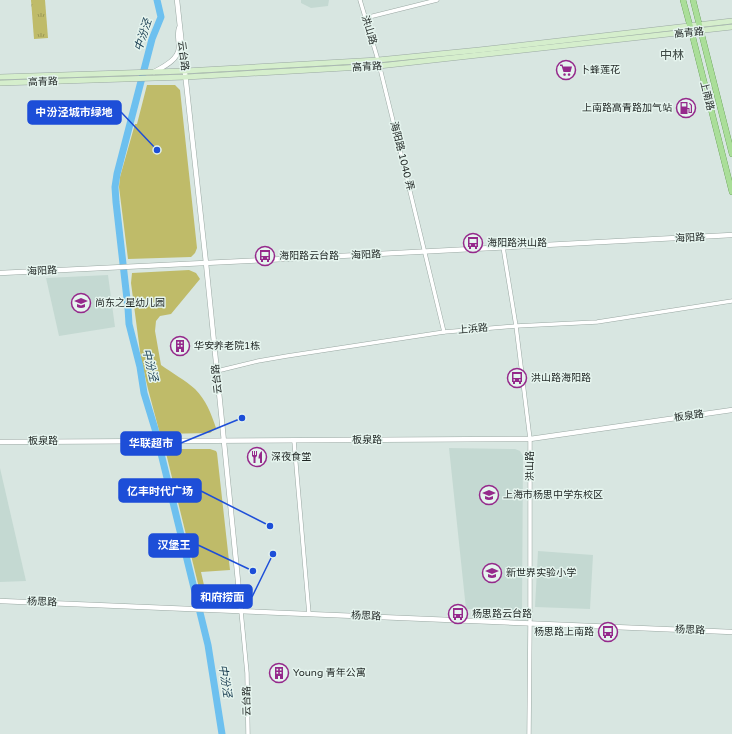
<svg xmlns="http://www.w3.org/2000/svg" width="732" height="734" viewBox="0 0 732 734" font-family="'Varela Round','Noto Sans SC',sans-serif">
<defs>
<pattern id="grass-tufts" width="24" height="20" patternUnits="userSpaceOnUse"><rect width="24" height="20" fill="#bfbb69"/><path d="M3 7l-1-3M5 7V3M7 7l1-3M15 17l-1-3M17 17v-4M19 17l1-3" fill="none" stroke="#9b9856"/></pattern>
</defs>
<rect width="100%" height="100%" fill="#d8e6e1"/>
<g fill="#c4d9d2">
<path d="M301,0H329L328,6L311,8L301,3Z"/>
<path d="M108,275L115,327L59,336L46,278Z"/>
<path d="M449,448L515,449L520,451L523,456L522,611L466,609Z"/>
<path d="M0,468L26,581L0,582Z"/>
<path d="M538,551L593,555L590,609L535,607Z"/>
</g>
<path fill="url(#grass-tufts)" d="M31,0H45L48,38L34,39Z"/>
<g fill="#bfbb69">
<path d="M147,85H175L180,90L197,248L195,253L191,257L128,259L119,187L120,177L135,124H137Z"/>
<path d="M189,270L196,273L200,279L171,314L160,316L156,321L155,331L161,365C172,373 185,380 195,389C206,400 211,413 216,428L210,433L160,434L148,389L141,359L131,283L132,273Z"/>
<path d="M165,449H210L216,451L217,453L230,570L201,572L206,594L228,595L231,593L232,589V599L229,601L202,600Z"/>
</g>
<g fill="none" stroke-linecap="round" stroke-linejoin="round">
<path stroke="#6dc0ef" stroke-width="7" d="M157,0L161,17L152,39L117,174L115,187L116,202L128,308L129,324L140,367L144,393L155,429L208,645L222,734"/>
<g stroke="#9aa8a3" stroke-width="4.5">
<g id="minor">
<path d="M360,0L378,60L394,125L444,332"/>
<path d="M365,18L437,0"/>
<path d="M503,247L516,326L530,439V623L529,734"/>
<path d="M217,371L258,361L287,356L444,332L516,326L597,322L732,301"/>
<path d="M294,441L309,614"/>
<path d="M241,611L247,673L248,734"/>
</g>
</g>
<g stroke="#9aa8a3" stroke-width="5.5">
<g id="tertiary">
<path d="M177,0L206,263L241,611"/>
<path d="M154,72C163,67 178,60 179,48C179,40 177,35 179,28"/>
<path d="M0,273L265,260L732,235"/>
<path d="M0,442L530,439L732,410"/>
<path d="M0,601L732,632"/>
</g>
</g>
<g stroke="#9aa8a3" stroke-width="6">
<g id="secondary">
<path d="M0,77L185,71L378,60L479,50L732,21"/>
<path d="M0,83L186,77L379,66L732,27"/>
</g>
</g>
<g stroke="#558f44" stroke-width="6">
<g id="primary">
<path d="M683,0L690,26L732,192"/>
<path d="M693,0L732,154"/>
</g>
</g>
<use href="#minor" stroke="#fff" stroke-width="3.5"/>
<use href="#tertiary" stroke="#fff" stroke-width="4.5"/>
<use href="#secondary" stroke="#d5eecc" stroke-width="5"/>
<use href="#primary" stroke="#aade99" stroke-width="5.5"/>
</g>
<defs>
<g id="supermarket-ring" transform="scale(1)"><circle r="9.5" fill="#e5f4ee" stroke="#95298b" stroke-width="1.5"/><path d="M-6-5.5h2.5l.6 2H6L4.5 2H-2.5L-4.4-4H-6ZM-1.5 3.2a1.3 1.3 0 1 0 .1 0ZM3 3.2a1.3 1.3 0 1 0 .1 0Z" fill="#95298b"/></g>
<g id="fuel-ring" transform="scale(1)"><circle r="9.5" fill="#e5f4ee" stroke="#95298b" stroke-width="1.5"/><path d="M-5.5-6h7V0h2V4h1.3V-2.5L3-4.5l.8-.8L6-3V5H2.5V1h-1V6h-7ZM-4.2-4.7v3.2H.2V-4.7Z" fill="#95298b"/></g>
<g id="bus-ring" transform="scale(1)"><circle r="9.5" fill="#e5f4ee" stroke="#95298b" stroke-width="1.5"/><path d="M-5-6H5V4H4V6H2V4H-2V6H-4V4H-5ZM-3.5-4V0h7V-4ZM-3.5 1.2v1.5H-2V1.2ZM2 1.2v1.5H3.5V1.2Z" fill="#95298b"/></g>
<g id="school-ring" transform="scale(1)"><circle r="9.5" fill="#e5f4ee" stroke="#95298b" stroke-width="1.5"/><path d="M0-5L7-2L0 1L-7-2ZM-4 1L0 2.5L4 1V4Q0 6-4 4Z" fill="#95298b"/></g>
<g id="building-ring" transform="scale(1)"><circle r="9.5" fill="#e5f4ee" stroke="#95298b" stroke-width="1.5"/><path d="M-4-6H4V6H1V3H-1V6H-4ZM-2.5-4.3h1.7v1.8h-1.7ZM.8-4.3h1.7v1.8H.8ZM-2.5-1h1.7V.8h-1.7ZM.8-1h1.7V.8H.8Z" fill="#95298b"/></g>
<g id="restaurant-ring" transform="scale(1)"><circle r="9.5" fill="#e5f4ee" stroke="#95298b" stroke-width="1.5"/><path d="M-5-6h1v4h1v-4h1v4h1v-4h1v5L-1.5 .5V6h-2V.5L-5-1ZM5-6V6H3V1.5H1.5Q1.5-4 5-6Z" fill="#95298b"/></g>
</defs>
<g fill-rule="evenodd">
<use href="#supermarket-ring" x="566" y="70"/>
<use href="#fuel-ring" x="686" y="108"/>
<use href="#bus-ring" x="473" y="243"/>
<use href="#bus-ring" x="265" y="256"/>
<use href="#school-ring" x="81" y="303"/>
<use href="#building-ring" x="180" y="346"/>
<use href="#bus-ring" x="517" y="378"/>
<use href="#restaurant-ring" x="257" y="457"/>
<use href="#school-ring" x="489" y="495"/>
<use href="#school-ring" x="492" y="573"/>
<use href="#bus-ring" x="458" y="614"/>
<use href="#bus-ring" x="608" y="632"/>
<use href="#building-ring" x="279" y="673"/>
</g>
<g text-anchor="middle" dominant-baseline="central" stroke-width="3" stroke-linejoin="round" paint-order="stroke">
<g font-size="10" fill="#1f2523" stroke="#e5f4ee">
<text transform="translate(369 30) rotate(73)">洪山路</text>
<text transform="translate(689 33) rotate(-6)">高青路</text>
<text transform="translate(183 56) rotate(83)">云台路</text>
<text transform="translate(367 67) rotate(-4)">高青路</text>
<text transform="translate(43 82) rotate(-2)">高青路</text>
<text transform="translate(707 96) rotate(76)">上南路</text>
<text transform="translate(402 156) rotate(76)">海阳路 1040 弄</text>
<text transform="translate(690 238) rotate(-3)">海阳路</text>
<text transform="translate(366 255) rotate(-3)">海阳路</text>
<text transform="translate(42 271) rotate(-3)">海阳路</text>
<text transform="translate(473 329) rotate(-5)">上浜路</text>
<text transform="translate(217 379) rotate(-96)">云台路</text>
<text transform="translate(689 416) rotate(-8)">板泉路</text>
<text x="367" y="440">板泉路</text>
<text x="43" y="441">板泉路</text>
<text transform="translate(530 466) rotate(-90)">洪山路</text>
<text transform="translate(42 602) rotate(2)">杨思路</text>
<text transform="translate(366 616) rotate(2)">杨思路</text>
<text transform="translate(690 630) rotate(2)">杨思路</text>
<text transform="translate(247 701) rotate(-91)">云台路</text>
</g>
<g font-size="10" fill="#1f2523" stroke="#e5f4ee" text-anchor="start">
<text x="580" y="70">卜蜂莲花</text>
<text x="672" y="108" text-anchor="end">上南路高青路加气站</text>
<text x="487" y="243">海阳路洪山路</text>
<text x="279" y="256">海阳路云台路</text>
<text x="95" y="303">尚东之星幼儿园</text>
<text x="194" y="346">华安养老院1栋</text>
<text x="531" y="378">洪山路海阳路</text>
<text x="271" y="457">深夜食堂</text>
<text x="503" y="495">上海市杨思中学东校区</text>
<text x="506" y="573">新世界实验小学</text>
<text x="472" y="614">杨思路云台路</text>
<text x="594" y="632" text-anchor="end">杨思路上南路</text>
<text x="293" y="673">Young 青年公寓</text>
</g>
<g font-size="11" font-style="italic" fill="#183c50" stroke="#e5f4ee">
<text transform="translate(143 35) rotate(-72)">中汾泾</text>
<text transform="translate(150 365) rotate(76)">中汾泾</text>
<text transform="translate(225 681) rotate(81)">中汾泾</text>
</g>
<g font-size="12" fill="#3d4844" stroke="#e5f4ee">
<text x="672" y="55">中林</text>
</g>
</g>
<path fill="none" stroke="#1d4ed8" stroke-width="1.5" d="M157 150L121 112M242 418L181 443M270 526L201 491M253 571L198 545M273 554L252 597"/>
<g fill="#1d4ed8" stroke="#e5f4ee" stroke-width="1.5">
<circle cx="157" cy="150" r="4"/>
<circle cx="242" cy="418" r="4"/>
<circle cx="270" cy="526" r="4"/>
<circle cx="253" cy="571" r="4"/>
<circle cx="273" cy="554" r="4"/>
</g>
<g fill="#1d4ed8" stroke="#1d4ed8" stroke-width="1.5">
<rect x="28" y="101" width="93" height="23" rx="4"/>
<rect x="121" y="432" width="60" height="23" rx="4"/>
<rect x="119" y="479" width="82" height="23" rx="4"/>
<rect x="149" y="534" width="49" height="23" rx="4"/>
<rect x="192" y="585" width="60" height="23" rx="4"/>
</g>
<g font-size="11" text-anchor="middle" font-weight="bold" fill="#fff">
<text x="74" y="116">中汾泾城市绿地</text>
<text x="151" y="447">华联超市</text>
<text x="160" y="495">亿丰时代广场</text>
<text x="174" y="549">汉堡王</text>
<text x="222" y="601">和府捞面</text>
</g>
</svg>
